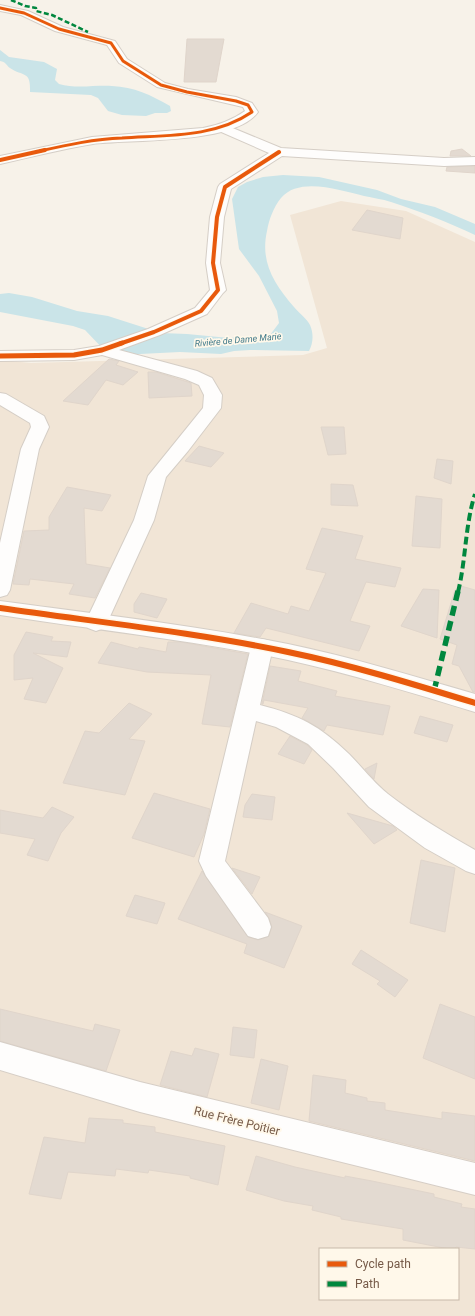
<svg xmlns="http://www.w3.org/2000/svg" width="475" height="1316" viewBox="0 0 475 1316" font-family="Roboto,sans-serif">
<rect width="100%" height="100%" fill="#f7f2e9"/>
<path fill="#f1e5d6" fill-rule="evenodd" d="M341,201L406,211L475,242V1316H0V360L31,363L303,355L327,348L290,215ZM320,1249H458V1299H320Z"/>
<g fill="#cae4e8">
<path d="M0,50L9,57L44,62L57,69L55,80L59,84C76,89 94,85 112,86C134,87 151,95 170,106L171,111L167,113H155L146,116L122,115L108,111L98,98L91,95L30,92C31,70 23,77 10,68C6,65 6,62 0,61Z"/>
<path d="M283,175L319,177L377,190L401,199L435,207L475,224V235C448,222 419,211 391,202C382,199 373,198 364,196C341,191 300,176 281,198C273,208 269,220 267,231C260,262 274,284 294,307C299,313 307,319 310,325C314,334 313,344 309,351L250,350L234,351L221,354L180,352L120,355L106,352L85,330L73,326L0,312V294L9,293L32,297L77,311L108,316L161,333L187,334L229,338L270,335L279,323L277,311L259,276L239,249L232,199L238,187L247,182L263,177Z"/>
</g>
<g fill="#e3dad1" stroke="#e0d5cb">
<path d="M187,39H224L216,82H184Z"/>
<path d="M462,149L471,156H450L451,151Z"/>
<path d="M475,166V173L446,171L447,167Z"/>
<path d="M367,210L403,218L400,239L352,230Z"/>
<path d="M109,359L119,361L116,365L138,372L123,385L106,380L88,405L63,401Z"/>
<path d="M148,372H156L191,383L192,396L149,398Z"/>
<path d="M321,427H344L346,454L328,455Z"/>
<path d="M199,446L224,453L211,467L185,461Z"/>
<path d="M437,459L453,461L451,484L434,478Z"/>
<path d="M331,484L353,485L358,506L331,505Z"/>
<path d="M67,487L111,495L102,511L84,508L86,564L110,568L95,598L69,594L74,584L30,579L29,585L13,584L24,531L49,530V517Z"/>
<path d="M416,496L442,499L440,548L412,546Z"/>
<path d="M322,528L363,536L355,559L401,568L395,587L366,582L350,621L370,626L359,651L266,628L260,637L234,633L251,603L288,614L291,606L309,611L326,573L306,569Z"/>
<path d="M461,586L475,590V692H473L459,666L452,664L457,645L440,639L455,590H460Z"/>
<path d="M423,589L439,590L437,638L401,626Z"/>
<path d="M141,593L167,599L157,618L134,612V604Z"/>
<path d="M26,632L53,637L51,641L71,642L67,657L33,653L63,668L46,703L24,699L33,678L14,680V655Z"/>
<path d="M111,642L138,649L139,647L166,652L168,642H181L248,654L230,727L202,724L211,675L147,672L98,663Z"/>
<path d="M270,666L301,671L298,681L337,691L335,696L390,706L383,735L327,725L324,731L302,718L308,708L264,700L263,704H262Z"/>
<path d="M129,703L152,714L129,739L145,741L125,795L63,783L85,731L99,733Z"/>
<path d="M420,716L453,725L447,742L414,733Z"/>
<path d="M290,736L307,745L312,750L304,764L278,754Z"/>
<path d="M377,763L374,779L365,769Z"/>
<path d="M154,793L210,809L204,834L194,857L132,838Z"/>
<path d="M252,794L275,797L272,820L243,817L245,805Z"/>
<path d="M52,807L74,817L61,833L48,861L27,855L35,839L0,833V810L43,818Z"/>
<path d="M347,813L393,826L397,830L374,844Z"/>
<path d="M421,860L455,868L445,932L410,923Z"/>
<path d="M232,868L260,877L252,894Z"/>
<path d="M202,871L248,937L258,940L269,936L272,927L269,918L265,912L302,926L284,968L244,953L247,944L178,919Z"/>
<path d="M135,895L165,903L157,924L126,916Z"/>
<path d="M361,950L408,980L395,997L377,984L380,981L352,964Z"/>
<path d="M440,1004L475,1017V1079L423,1058Z"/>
<path d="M0,1009L93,1031L95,1024L120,1030L106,1071L0,1041Z"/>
<path d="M233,1027L257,1030L254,1058L230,1055Z"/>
<path d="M195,1048L219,1054L207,1097L160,1085L171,1051L192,1056Z"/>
<path d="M261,1059L288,1066L279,1110L251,1103Z"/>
<path d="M313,1075L346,1080L345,1093L367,1098V1101L385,1103V1110L442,1119V1112L475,1116V1161L309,1121Z"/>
<path d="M89,1118L123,1120V1123L155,1127V1132L225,1146L218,1185L190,1178V1176L149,1170L148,1173L116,1169L115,1176L68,1172L61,1199L29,1194L44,1137L85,1143Z"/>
<path d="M256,1156L295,1167L345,1178V1176L372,1181L434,1194V1197L462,1204L461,1207L475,1209V1249L456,1247L455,1249H449L403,1240V1229L341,1219V1217L312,1210L313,1206L284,1201L246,1190Z"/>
</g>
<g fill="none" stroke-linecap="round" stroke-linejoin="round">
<g stroke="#d5cec6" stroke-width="2">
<g id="minor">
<path d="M223,124L281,148L444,158L475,157V165L444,166L282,156L231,189L224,217L220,263L226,290L223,293L207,314L160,335L119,350L197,371L212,378L222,395L221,408L188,451L166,477L154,520L107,623L104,628L96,631L88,628L85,623L134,520L148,476L203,408L204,395L199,385L185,379L102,355L74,360L0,361V351L74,350L99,346L148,329L195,308L210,290L206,263L210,217L218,187L220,184L269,153L219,131L217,128L219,125Z"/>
<path d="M0,393L6,394L44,416L49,427L39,449L10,590L7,595L0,597V543L21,449L31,427L30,423L0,405Z"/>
<path d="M262,639L270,641L273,647L260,705C299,715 320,726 349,754C362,767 374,783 388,794C415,815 445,833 475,850V874L466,871L425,848L369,807L333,768L308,744L276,727L256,721L225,861L268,918L271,927L268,936L258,939L248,936L206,876L199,861L251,647L254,641Z"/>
</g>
</g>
<g stroke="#d5cec6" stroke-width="2">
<g id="tertiary">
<path d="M0,5L28,11L63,27L115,41L127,59L165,83L188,89L236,97L252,103L258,112C235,145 131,139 93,144C62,149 31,157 0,164V156L92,137L203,128C219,125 232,120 245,111L243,107L157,87L119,63L107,45L55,31L21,15L0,11Z"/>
<path d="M0,601C96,614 193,625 288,644C351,657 413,676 475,694V712C413,693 351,674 288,660C193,640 96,630 0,615Z"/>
</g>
</g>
<g stroke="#d6cec6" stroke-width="2">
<path id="secondary" d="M0,1042L140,1082L475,1163V1195L140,1112L0,1070Z"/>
</g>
<use href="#minor" fill="#fefdfc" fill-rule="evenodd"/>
<use href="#tertiary" fill="#fefdfc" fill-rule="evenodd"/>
<use href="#secondary" fill="#fefdfc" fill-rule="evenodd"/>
<path stroke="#00873e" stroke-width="2.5" stroke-dasharray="5 2.5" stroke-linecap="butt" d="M11,0L25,6L36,8V11L52,15L88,32"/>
<path stroke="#00873e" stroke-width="4" stroke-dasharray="8 4" stroke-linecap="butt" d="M458,592C466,560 465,525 475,494"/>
<path stroke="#00873e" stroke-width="5.5" stroke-dasharray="10 5.5" stroke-linecap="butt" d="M434,691L458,591"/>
<g stroke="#fff8ea" stroke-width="4.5">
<path id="cycleway-far3" d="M0,8L24,13L59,29L111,43L123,61L161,85L187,92L236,101L248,105L252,112C214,138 167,135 122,138C94,139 67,145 40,151"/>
</g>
<g stroke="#fff8ea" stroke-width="5.5">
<g id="cycleway-far2">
<path d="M0,160L45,150"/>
<path d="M119,344L154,332L201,311L218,290L213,263L217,217L225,187L279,152"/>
</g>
</g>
<g stroke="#fff8ea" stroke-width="7">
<path id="cycleway-far1" d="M0,356L74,355L102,350L122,343"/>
</g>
<g stroke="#fff8ea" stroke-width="9">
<path id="cycleway" d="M0,608C96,622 193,632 288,652C351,665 413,684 475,703"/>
</g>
<use href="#cycleway-far3" stroke="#e8590c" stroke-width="3"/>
<use href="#cycleway-far2" stroke="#e8590c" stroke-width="4"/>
<use href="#cycleway-far1" stroke="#e8590c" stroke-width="5"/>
<use href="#cycleway" stroke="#e8590c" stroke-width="6"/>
</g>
<g text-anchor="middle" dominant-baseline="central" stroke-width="3.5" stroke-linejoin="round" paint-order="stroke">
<g font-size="9" font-style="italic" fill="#417a8a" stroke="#fff8ea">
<text transform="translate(238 340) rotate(-5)">Rivière de Dame Marie</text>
</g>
<g font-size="12" fill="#765a48" stroke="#fff8ea">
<text transform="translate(237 1121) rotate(14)">Rue Frère Poitier</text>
</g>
</g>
<rect x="319" y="1248" width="140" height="52" fill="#fff8ea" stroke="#c8b9a9"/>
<rect x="327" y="1261" width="20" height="6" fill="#e8590c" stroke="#c8b9a9"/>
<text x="355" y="1268" font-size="12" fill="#765a48">Cycle path</text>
<rect x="327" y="1281" width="20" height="6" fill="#00873e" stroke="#c8b9a9"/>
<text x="355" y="1288" font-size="12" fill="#765a48">Path</text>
</svg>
